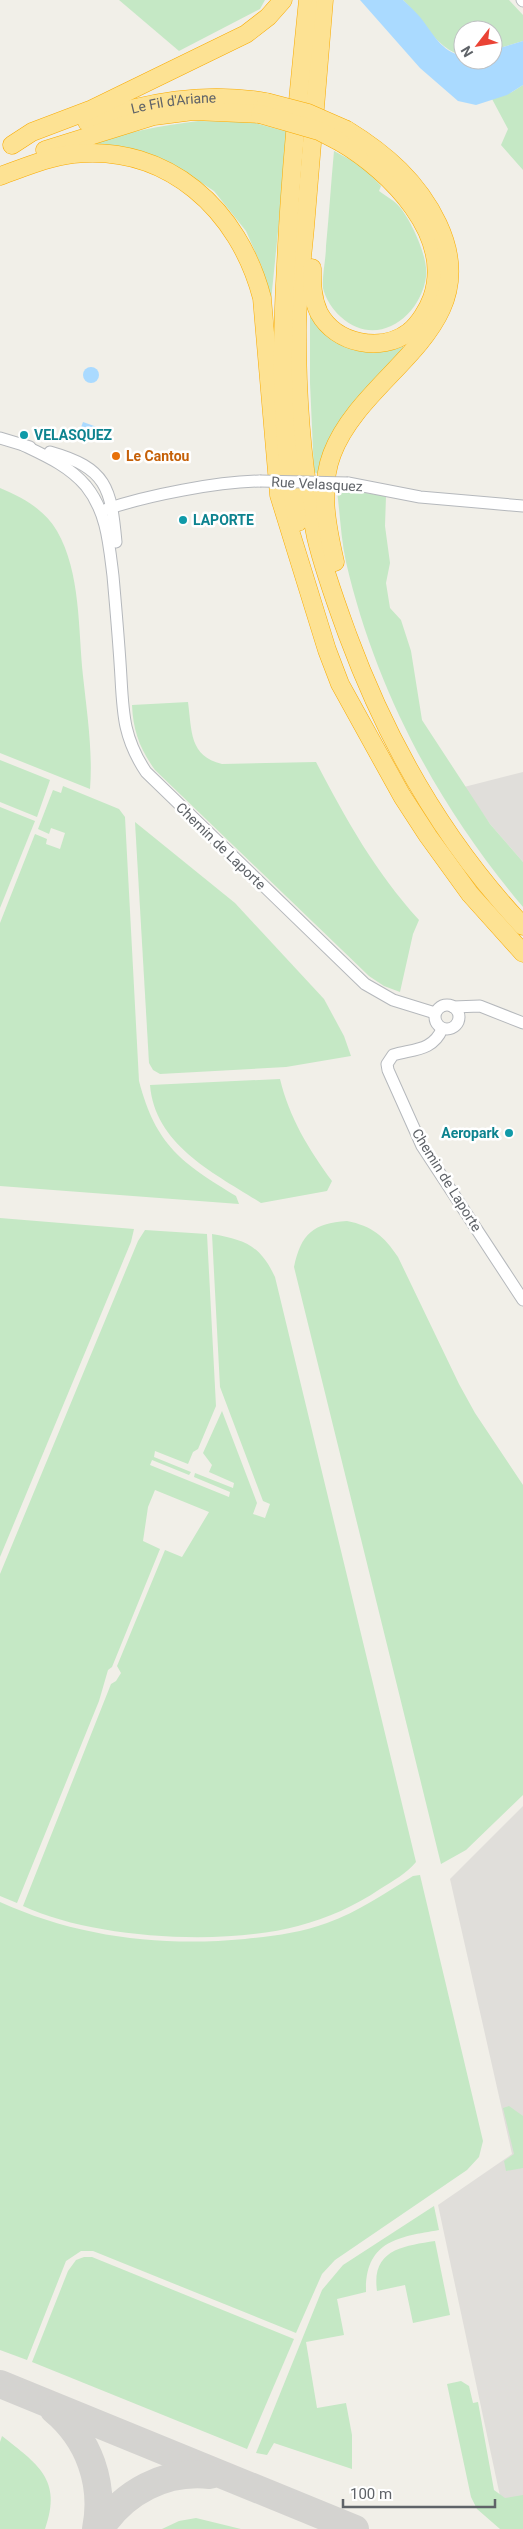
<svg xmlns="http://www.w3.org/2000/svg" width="523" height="2529" viewBox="0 0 523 2529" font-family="Roboto,sans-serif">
<rect width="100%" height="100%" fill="#f1efe8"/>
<g fill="#e0deda">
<path d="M523,772V862L490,824L464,787Z"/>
<path d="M523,1806V2529H507L438,2205L512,2154L450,1879Z"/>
</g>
<g fill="#c5e8c5">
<path d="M119,0H265L260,9L179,51Z"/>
<path d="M403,0H509L523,15V41L493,50V30H463V56C435,48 423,19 403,0Z"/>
<path d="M523,85V170L501,145L508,129L492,99L512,92Z"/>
<path d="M198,121L251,122L288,132L271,301L261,265L246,231L214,191L191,176L89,145C125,132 160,126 198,121Z"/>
<path d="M334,151L362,166L381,186L379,191C384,195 392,199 397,204C410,217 429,258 426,277C420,318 376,349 341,317C333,310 325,298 323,288C322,275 326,259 326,246C329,215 331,183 334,151Z"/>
<path d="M310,309L329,333L402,342L404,351L318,474L314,472L310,383Z"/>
<path d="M0,488C22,497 44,509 57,531C81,573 78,629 83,676C87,713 93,752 90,789L0,753Z"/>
<path d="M346,490L386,496L385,526L390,563L386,583L390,608L401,620L411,651L422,720L490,824L523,862V907C438,806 376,691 346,562C341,539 340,514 337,491Z"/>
<path d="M188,702C192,731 189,756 222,764L316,762C347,821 374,870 419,920L413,934L400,992L384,986L369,976L155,770C140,749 133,731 132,705Z"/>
<path d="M0,760L50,780L37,817L0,802Z"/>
<path d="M63,786L119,809L125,817L139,1081C156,1146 182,1163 236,1196L239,1204L0,1186V923L35,834L47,839L46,844L60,849L65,833L51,828L49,834L38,829L53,790L61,793Z"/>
<path d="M0,807L35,821L0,908Z"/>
<path d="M135,822L235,903L324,999L344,1036L351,1056L286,1067L160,1074L153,1070L149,1063Z"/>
<path d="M280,1079C289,1117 309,1150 332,1181L327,1191L261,1203C216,1174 155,1146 150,1085Z"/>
<path d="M0,1218L134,1229L131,1242L0,1557Z"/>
<path d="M347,1221C372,1226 384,1236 398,1257L459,1384L475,1413L523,1485V1795L466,1850L441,1864L294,1267C301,1234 313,1223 347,1221Z"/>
<path d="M145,1230L207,1234L216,1406L198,1449L193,1452L188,1464L155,1451L154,1457L191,1472L189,1475L152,1460L150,1465L229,1497L230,1492L194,1477L195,1473L233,1488L234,1483L209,1472L212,1465L203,1453L222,1411L257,1503L253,1514L265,1518L270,1504L263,1501L220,1387L212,1234C245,1240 260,1245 275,1277L416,1862C407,1873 393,1881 380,1889C355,1906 328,1918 298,1926C223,1946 94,1939 23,1906L111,1684L116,1681L121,1673L117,1666L165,1550L182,1557L209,1512L155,1490L148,1507L143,1541L160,1549L112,1667L108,1670L99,1701L17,1903L0,1896V1574L138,1241Z"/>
<path d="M420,1875L483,2141L479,2157L467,2170L335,2260L322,2274L296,2333L93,2251H81L66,2261L27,2360L0,2350V1902C77,1937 161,1947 245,1939C273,1936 300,1933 327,1923C358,1912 385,1893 413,1876Z"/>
<path d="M509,2106L523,2116V2168L506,2171L504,2161L514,2154L503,2108Z"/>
<path d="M434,2206L439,2230C398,2237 365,2241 366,2292L337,2299L344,2335L306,2342L317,2408L346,2403L352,2435V2469L274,2443L267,2455L256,2453L322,2290L343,2265Z"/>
<path d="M435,2241L450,2315L413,2323L405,2285L377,2291C371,2249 404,2246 435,2241Z"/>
<path d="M84,2257H92L294,2339L247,2449L32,2362L68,2271L76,2260Z"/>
<path d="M461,2381L469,2386L473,2403L478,2402L494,2490L505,2498L523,2495V2529H500L477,2509L471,2497L447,2384Z"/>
<path d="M2,2436C37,2464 63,2479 45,2529H0V2442Z"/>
<path d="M196,2518L241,2529H162L179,2521Z"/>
</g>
<g fill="#aadaff">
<path d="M360,0H403C409,6 415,11 420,17C433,33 441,52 463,56V60H493V50L523,41V85L507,95L476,105L458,101L420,68Z"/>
<circle cx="91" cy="375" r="8"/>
<path d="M83,422L97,427L98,432L95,434L80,430Z"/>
</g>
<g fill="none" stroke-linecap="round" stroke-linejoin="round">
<g stroke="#d4d3d0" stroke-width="28">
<path d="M0,2384L355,2529"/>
<path d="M54,2410C89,2439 105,2484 96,2529"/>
<path d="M100,2529C124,2492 165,2470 210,2475"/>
</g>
<g stroke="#b5b8bc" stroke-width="13">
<g id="minor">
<path d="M522,0L523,1"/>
<path d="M0,438L30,447"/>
<path d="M23,445C46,456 69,466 86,486C107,512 109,544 113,576C116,610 119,643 121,678C123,715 124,739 146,772L365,984L393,1000L435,1013"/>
<path d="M50,452C107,468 111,488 116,542"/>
<path d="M348,483L420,497L523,506"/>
<path d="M107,509C149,495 216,482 260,481"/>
<circle cx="447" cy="1017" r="12"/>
<path d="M453,1007L480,1006L523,1023"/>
<path d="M442,1029C433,1051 413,1049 393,1055L387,1064L388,1070L422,1146L523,1300"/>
</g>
</g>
<g stroke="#f9ab00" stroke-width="19">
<g id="highway">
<path d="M324,0C318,76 311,151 305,227C302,261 297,296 297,331C297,400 302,469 316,537C324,571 336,603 348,636C388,744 444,842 523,926"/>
<path id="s1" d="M87,122C146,102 205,91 266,102"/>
<path d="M12,145L32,132L90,110L246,34L268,17L283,0"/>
<path d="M45,150L154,116L193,111L260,114"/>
<path d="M0,176C23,168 48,157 73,154C168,144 239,210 262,298L279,495L327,650L340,684L402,796L428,836L470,894L523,953"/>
<path d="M312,268C312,284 312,298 319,313C336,344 381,353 409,332C419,324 428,309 432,298C454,235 390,171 340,142"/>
<path d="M298,522C280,438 281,351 286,265C290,176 299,88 308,0"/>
<path d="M335,562C327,527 319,488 332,454C364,370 488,330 438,224C418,182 386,154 347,130"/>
</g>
</g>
<use href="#minor" stroke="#fff" stroke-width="11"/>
<use href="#highway" stroke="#fde293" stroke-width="18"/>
<g stroke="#b5b8bc" stroke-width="13" stroke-linecap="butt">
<path id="minor-bridge" d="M260,481L348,483"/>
</g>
<g stroke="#f9ab00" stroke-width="19" stroke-linecap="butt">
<g id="highway-bridge">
<path d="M266,102L308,113L347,130"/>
<path d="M260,114L319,131L340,142"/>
</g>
</g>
<use href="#minor-bridge" stroke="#fff" stroke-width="11"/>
<use href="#highway-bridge" stroke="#fde293" stroke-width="18"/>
</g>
<g fill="#0f9aa8" stroke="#fff" stroke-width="2">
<circle cx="24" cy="435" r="5"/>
<circle cx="183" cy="520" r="5"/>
<circle cx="509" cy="1133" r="5"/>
</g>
<circle fill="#e8710a" stroke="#fff" stroke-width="2" cx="116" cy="456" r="5"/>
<g text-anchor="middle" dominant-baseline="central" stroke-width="5" stroke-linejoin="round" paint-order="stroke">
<g font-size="14" fill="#5f6368" stroke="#fff">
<text stroke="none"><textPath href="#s1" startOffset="89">Le Fil d'Ariane</textPath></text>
<text transform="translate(317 484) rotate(3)">Rue Velasquez</text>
<text transform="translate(221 846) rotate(44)">Chemin de Laporte</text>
<text transform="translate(447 1180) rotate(58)">Chemin de Laporte</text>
</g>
<g font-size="14" font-weight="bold" fill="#0d838f" stroke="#fff" text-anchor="start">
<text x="34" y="435">VELASQUEZ</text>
<text x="193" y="520">LAPORTE</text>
<text x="499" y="1133" text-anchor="end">Aeropark</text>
</g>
<g font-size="14" font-weight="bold" fill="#c56008" stroke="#fff" text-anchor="start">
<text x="126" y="456">Le Cantou</text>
</g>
</g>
<g transform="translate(478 45) rotate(239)"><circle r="24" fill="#ffffff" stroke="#bfc1c3"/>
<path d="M0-4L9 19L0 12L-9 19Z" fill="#ea4335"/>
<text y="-8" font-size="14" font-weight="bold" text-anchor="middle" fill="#5f6368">N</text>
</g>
<path d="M343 2499v8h152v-8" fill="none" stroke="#5f6368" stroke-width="2.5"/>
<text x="350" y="2499" font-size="15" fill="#5f6368" stroke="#ffffff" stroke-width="4" paint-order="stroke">100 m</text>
</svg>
